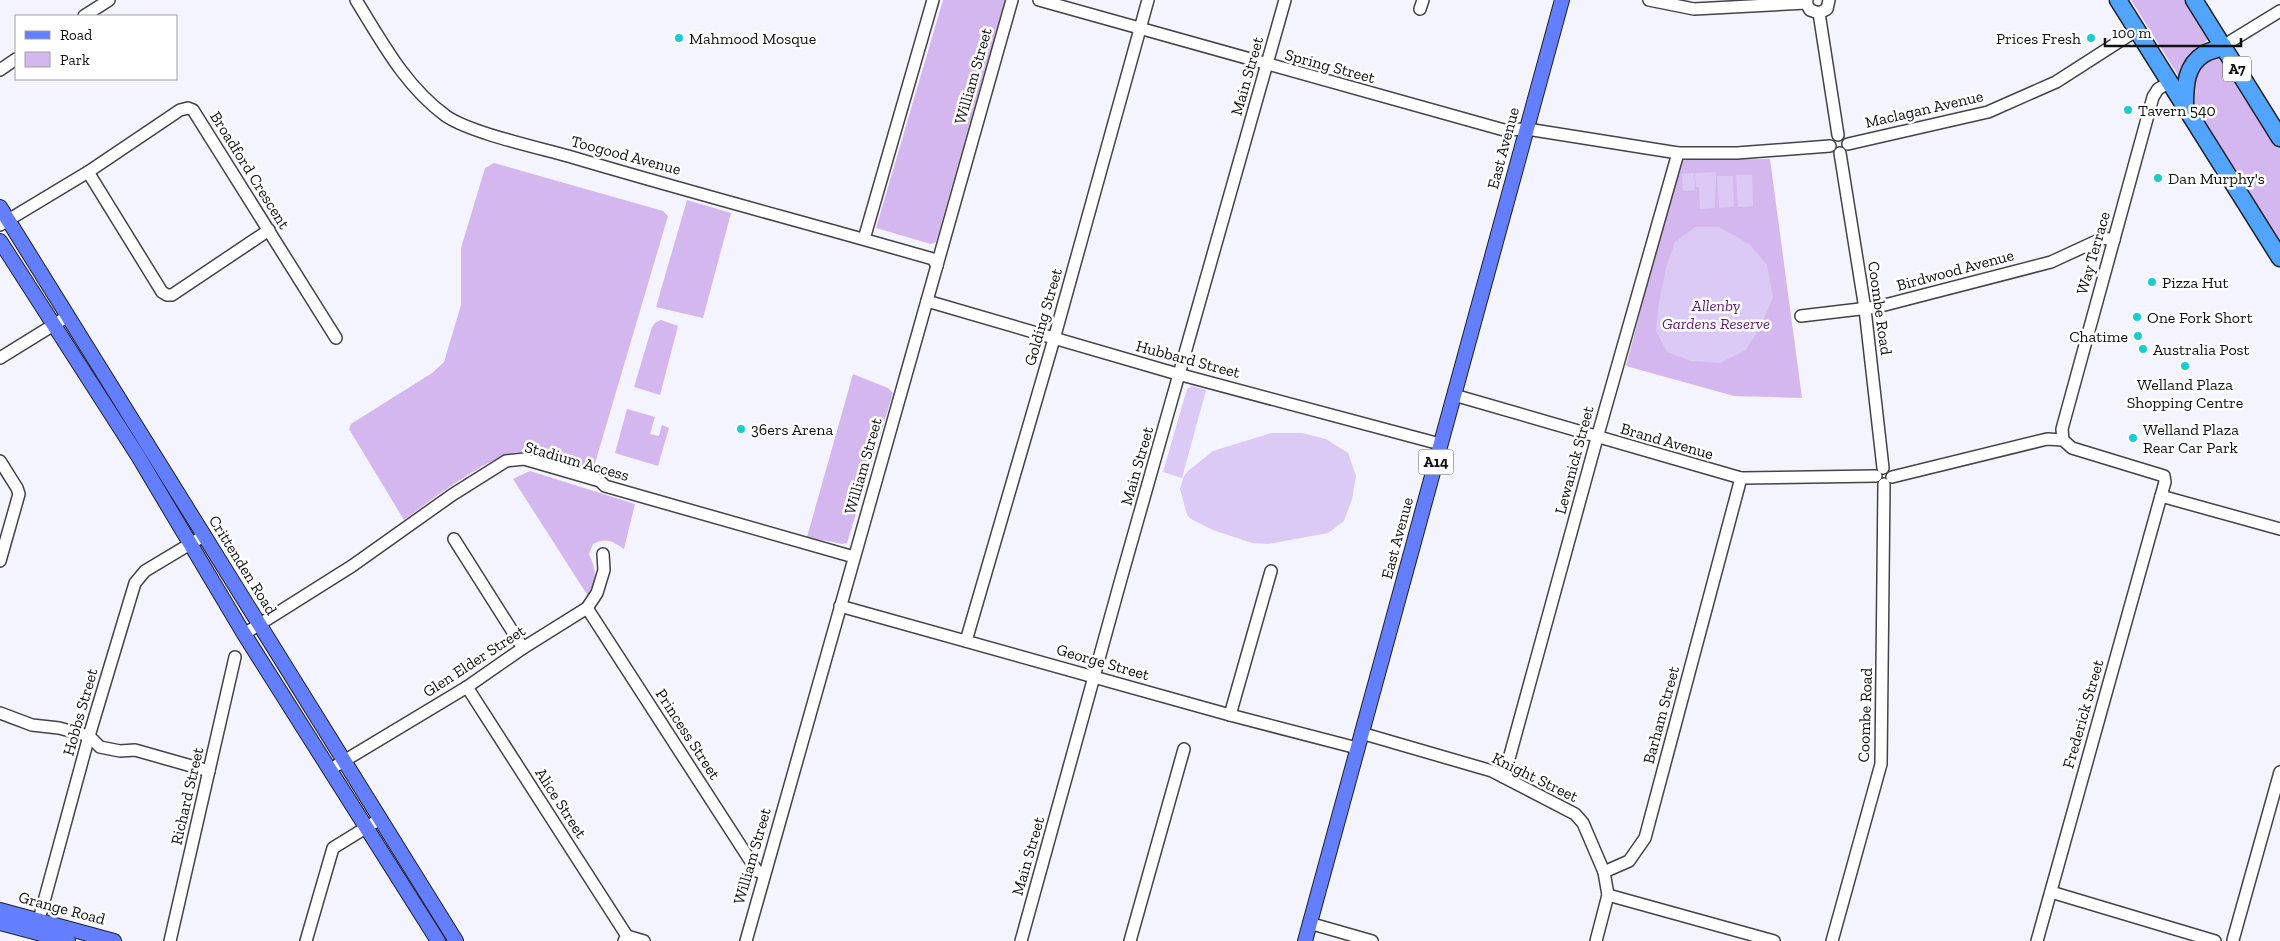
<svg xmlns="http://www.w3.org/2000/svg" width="2280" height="941" viewBox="0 0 2280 941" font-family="'Zilla Slab',serif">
<rect width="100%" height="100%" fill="#f3f4ff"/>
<g fill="#d5b7ef">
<path d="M943,0H1005L936,242L931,244L876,228Z"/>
<path d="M2131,0H2186L2210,38L2194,50L2181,80Z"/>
<path d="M2221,52L2280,146V241L2197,116L2188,85L2195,66Z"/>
<path d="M1770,159L1802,398L1734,396L1626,366L1680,160Z"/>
<path d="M494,163L663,211L668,216L593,470C573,471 546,456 526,452C498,447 429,502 404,520L349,429L351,424L432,373L444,362L461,305V248L485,168Z"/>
<path d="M687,200L731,213L703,318L656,307Z"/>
<path d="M661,320L678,326L660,395L634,387L652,327L656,322Z"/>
<path d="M853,374L888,388L893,393L847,543L842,544L807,537Z"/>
<path d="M627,409L655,417L650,434L659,436L662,425L669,428L658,466L615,453Z"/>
<path d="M530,471L635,504L624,549C613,541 605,537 593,544L589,554C597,572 597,578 588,596L513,479Z"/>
</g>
<g fill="#dbcaf5">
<path d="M1716,172L1715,208L1700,209L1699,187H1696L1695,173Z"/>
<path d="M1694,173L1695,190L1683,191L1682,174Z"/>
<path d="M1736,175H1752L1753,206L1738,207Z"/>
<path d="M1717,176H1733L1734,207L1719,208Z"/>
<path d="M1695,227H1719L1749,244L1767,265L1773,297L1762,324L1746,350L1720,363L1691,361L1667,352L1656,331L1659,302L1666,268L1675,242Z"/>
<path d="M1192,386L1206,390L1182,478L1163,472L1187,389Z"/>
<path d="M1271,433H1302L1326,439L1348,453L1356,476L1352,499L1344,521L1328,533L1268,544L1252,543L1213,530L1191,519L1187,515L1180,489L1184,476L1188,471L1213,451Z"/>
</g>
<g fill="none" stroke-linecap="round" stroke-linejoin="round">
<g stroke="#434343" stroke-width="14">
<g id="minor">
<path d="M356,0C382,42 405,86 446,116C471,133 536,147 568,156C689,192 811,224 933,259L937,266"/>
<path d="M1039,0L1504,130L1527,129L1678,153H1737L1830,146"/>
<path d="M1649,0L1694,9L1806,3"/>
<path d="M1807,0L1806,3L1810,10L1819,13L1827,9L1829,0"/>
<path d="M1420,9L1423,0"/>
<path d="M1819,13L1838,135"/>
<path d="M84,16L109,0"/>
<path d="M2223,46L2280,11"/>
<path d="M0,70L16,59"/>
<path d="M1848,144L1988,112L2056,82L2137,30"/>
<path d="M1840,153L1865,309L1883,468"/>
<path d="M88,172L162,292L167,295H172L269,230"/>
<path d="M0,225L88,172L180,110L188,108L193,110L336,338"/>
<path d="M864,239L933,0"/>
<path d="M927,301L1174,373L1440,444"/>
<path d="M1801,316L1877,307L2051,262L2103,238L2114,240"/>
<path d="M0,358L68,316"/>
<path d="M1454,395L1741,478L1876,476"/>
<path d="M2063,440L2062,429L2153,97L2158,89L2170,82"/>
<path d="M0,461L17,488L19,494L0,561"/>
<path d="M1892,477L2047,439L2063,440L2072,448L2164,476L2165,482L2161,496L2280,529"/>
<path d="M454,539L523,648"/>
<path d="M840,606L1230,715L1357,748"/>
<path d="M587,608L757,871L764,874"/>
<path d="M244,634L352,566L452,495L506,461L524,459L600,481L605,486L854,557"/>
<path d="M966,641L1054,339L1148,0"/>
<path d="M467,687L627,936"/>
<path d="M0,713L32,725L59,728L89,736L100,747L120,751L135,750L209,771"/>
<path d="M1230,715L1271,571"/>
<path d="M1361,733L1492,771L1575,814L1583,823L1604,872"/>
<path d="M329,770L467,687L523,648L587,608L597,593L604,570L603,554"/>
<path d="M1504,777L1597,438L1678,153"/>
<path d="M2051,892L2215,941"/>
<path d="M1608,895L1774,941"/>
<path d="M1309,923L1372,941"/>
<path d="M37,927L89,736L135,583L145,571L205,535"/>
<path d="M2233,940L2280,772"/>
<path d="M170,941L235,657"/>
<path d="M306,941L333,848L380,819"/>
<path d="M624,941L627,936L644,941"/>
<path d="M746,941L1012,0"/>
<path d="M1021,941L1121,579L1285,0"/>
<path d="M1130,941L1184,749"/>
<path d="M1596,941L1608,895L1604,872L1629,861L1645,838L1741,478"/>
<path d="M1832,941L1881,764L1884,484"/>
<path d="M2037,941L2161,496"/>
</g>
</g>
<g stroke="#212121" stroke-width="16">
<g id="major">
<path d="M0,207L456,941"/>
<path d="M0,241L138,456L244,634L438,941"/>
<path d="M0,910L114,941"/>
<path d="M0,923L68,941"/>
<path d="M1305,941L1562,0"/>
</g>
</g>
<g stroke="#212121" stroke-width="19">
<g id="highway">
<path d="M2118,0L2280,258"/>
<path d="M2194,0L2280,138"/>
<path d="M2185,105C2185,85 2186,65 2204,54C2210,50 2217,50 2223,46"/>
</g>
</g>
<use href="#minor" stroke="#fff" stroke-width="11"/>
<use href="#major" stroke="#637fff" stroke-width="14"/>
<use href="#highway" stroke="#51a4ff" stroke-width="16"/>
</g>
<g fill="#18ccd0" stroke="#fff" stroke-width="2">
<circle cx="679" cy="38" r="5"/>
<circle cx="2091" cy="38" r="5"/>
<circle cx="2128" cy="110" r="5"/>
<circle cx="2158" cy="178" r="5"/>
<circle cx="2152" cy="282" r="5"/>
<circle cx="2137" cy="317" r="5"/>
<circle cx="2138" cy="336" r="5"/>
<circle cx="2143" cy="349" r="5"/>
<circle cx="2185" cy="366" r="5"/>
<circle cx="741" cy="429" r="5"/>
<circle cx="2133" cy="438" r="5"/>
</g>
<g text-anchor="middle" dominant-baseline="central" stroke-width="5" stroke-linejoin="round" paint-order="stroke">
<g fill="#fff" stroke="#585858" stroke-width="1">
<rect x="2223" y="56.5" width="28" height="25" rx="4"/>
<rect x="1418.5" y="449.5" width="35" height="25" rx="4"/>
</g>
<g font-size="15" font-weight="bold" fill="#101010">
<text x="2237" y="69">A7</text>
<text x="1436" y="462">A14</text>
</g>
<g font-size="16" fill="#101010" stroke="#fff" text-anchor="start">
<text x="689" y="38">Mahmood Mosque</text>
<text x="2081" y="38" text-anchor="end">Prices Fresh</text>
<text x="2138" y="110">Tavern 540</text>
<text x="2168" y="178">Dan Murphy's</text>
<text x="2162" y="282">Pizza Hut</text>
<text x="2147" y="317">One Fork Short</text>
<text x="2128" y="336" text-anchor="end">Chatime</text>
<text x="2153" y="349">Australia Post</text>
<text x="2185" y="384" text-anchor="middle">Welland Plaza<tspan x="2185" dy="18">Shopping Centre</tspan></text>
<text x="751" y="429">36ers Arena</text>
<text x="2143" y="429">Welland Plaza<tspan x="2143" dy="18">Rear Car Park</tspan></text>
</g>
<g font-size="16" fill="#101010" stroke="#fff">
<text transform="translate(1330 66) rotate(15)">Spring Street</text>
<text transform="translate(973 76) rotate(-74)">William Street</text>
<text transform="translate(1247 76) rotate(-74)">Main Street</text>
<text transform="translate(1924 109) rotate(-13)">Maclagan Avenue</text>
<text transform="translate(1503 148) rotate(-75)">East Avenue</text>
<text transform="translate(626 155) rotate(15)">Toogood Avenue</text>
<text transform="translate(250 170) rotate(58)">Broadford Crescent</text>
<text transform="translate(2093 253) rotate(-74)">Way Terrace</text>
<text transform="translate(1955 270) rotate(-15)">Birdwood Avenue</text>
<text transform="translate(1880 308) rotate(82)">Coombe Road</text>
<text transform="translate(1043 317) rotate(-74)">Golding Street</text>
<text transform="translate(1188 359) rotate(15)">Hubbard Street</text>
<text transform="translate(1667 441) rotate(16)">Brand Avenue</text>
<text transform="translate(1574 460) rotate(-75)">Lewanick Street</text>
<text transform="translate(577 461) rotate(16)">Stadium Access</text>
<text transform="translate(863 466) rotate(-74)">William Street</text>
<text transform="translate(1137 466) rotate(-74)">Main Street</text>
<text transform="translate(1397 538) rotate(-75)">East Avenue</text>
<text transform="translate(243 565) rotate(58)">Crittenden Road</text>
<text transform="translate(474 661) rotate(-33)">Glen Elder Street</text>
<text transform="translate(1103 662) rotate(16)">George Street</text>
<text transform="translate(80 712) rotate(-74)">Hobbs Street</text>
<text transform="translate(2083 714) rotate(-74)">Frederick Street</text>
<text transform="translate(1661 715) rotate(-75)">Barham Street</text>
<text transform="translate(1865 715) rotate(-88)">Coombe Road</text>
<text transform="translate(688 734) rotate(57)">Princess Street</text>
<text transform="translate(1535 777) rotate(26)">Knight Street</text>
<text transform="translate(187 796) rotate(-77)">Richard Street</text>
<text transform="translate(561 803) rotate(57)">Alice Street</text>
<text transform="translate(752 856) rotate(-74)">William Street</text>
<text transform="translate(1028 856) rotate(-74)">Main Street</text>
<text transform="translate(62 908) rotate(15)">Grange Road</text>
</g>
<g font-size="16" font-style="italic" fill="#631870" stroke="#fff">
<text x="1716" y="305">Allenby<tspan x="1716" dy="18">Gardens Reserve</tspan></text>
</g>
</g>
<rect x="15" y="15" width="162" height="65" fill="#ffffff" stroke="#9f9f9f"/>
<rect x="25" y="31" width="25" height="8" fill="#637fff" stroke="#9f9f9f"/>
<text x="60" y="40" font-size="15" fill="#101010">Road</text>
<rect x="25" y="52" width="25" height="15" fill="#d5b7ef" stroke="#9f9f9f"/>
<text x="60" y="65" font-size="15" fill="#101010">Park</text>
<path d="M2105 38v8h136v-8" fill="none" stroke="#101010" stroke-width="2.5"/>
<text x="2112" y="38" font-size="15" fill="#101010" stroke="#ffffff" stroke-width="4" paint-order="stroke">100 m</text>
</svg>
